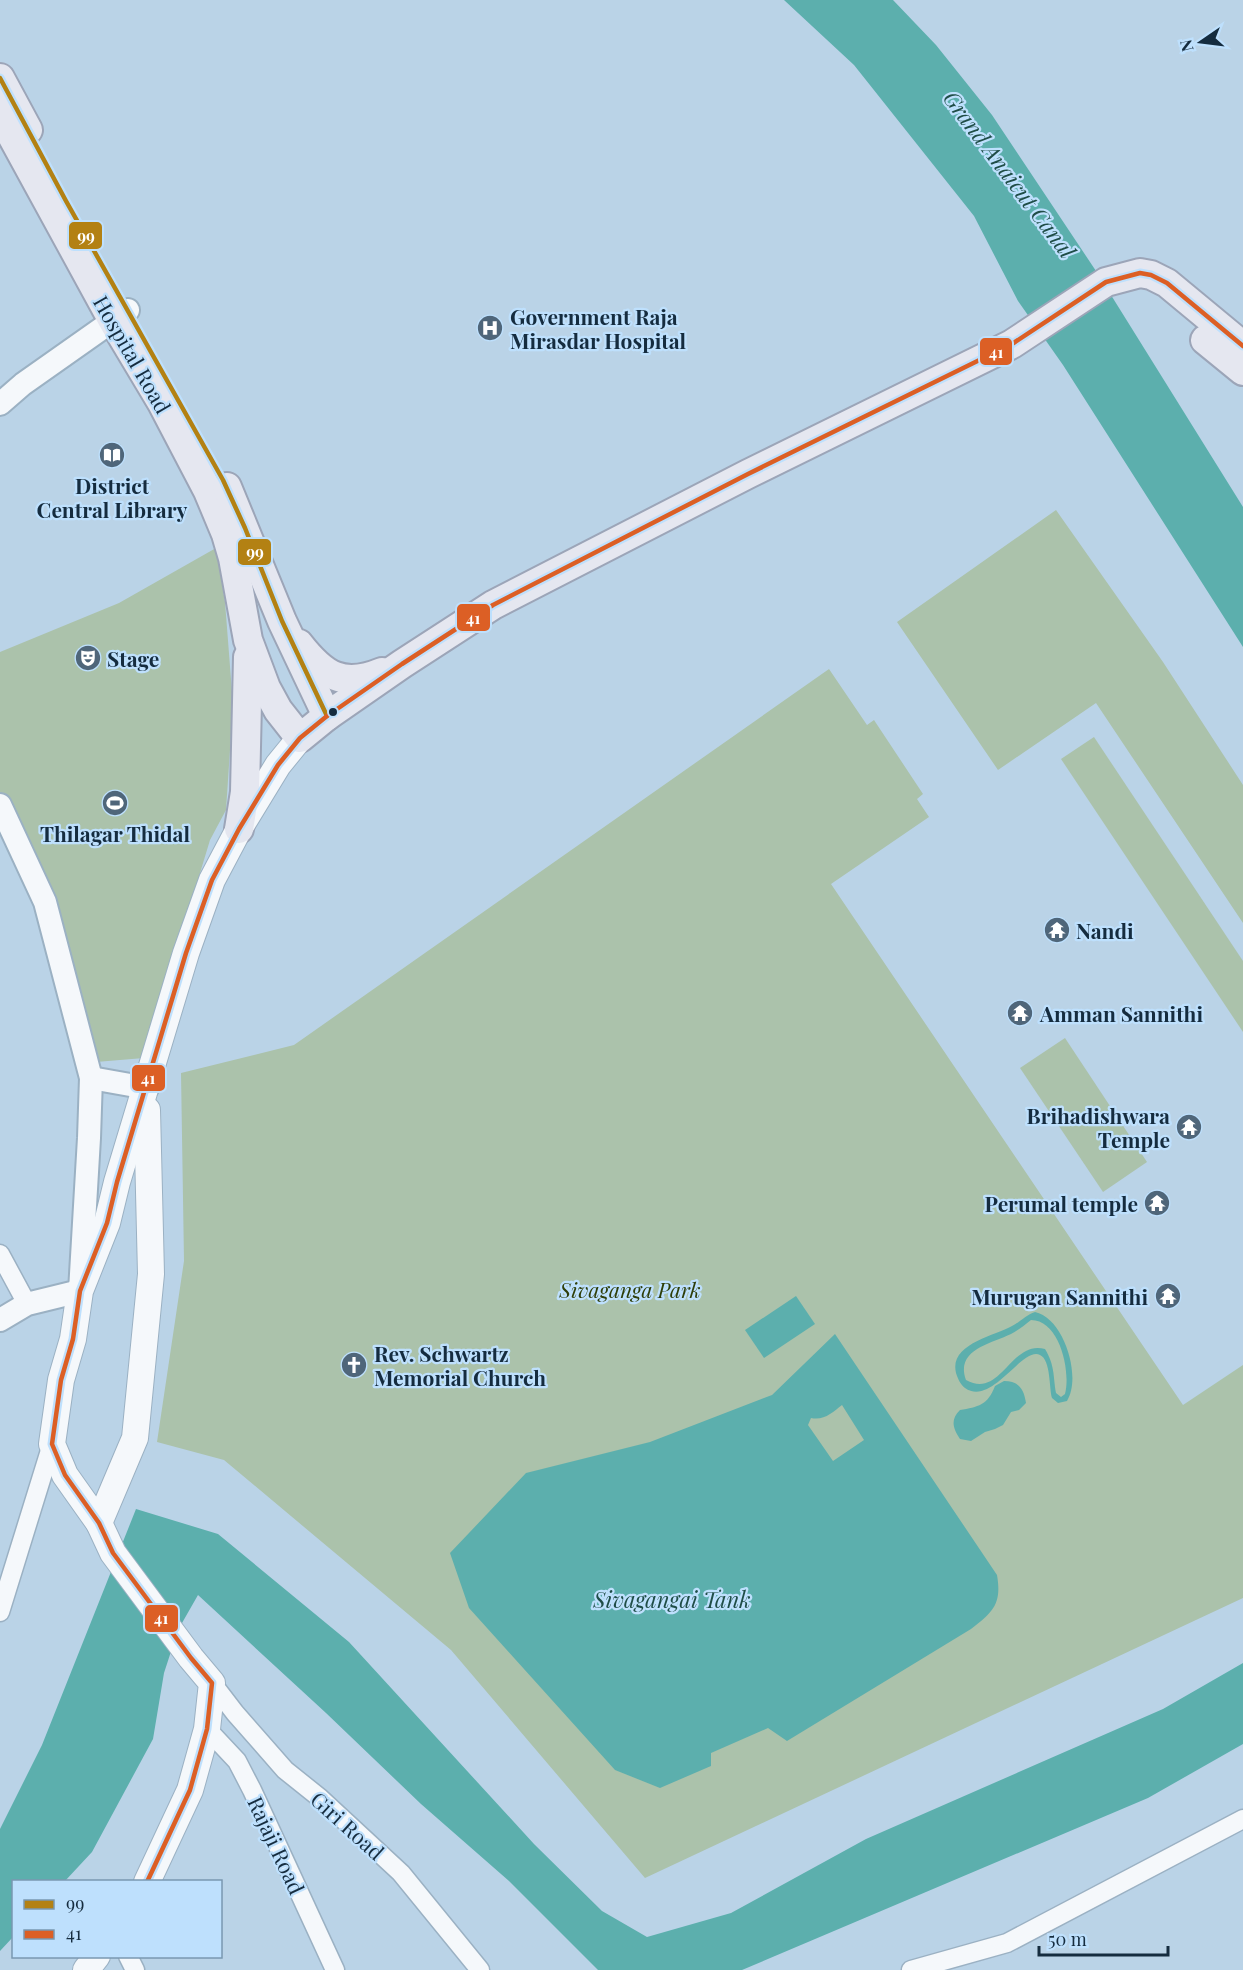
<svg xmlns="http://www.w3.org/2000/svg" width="1243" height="1970" viewBox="0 0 1243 1970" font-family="'Playfair Display',serif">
<rect width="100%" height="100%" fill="#bad3e7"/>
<g fill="#abc2ab">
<path d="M1056,510L1163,662L1243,785V923L1096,703L998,770L897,622Z"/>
<path d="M216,548L225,602L233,705L226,810L210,840L144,1058L96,1062L0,797V652L119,603Z"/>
<path d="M829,669L867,725L874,720L923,794L917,799L929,817L831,884L1183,1405L1243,1365V1598L645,1878L451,1650L224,1460L157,1442L184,1261L181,1073L294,1045Z"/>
<path d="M1094,737L1243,961V1032L1061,759Z"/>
<path d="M1065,1038L1147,1162L1103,1192L1020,1068Z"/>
</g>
<g fill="#5cafad" fill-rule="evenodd">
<path d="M784,0H893L936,45L992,115L1096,271L1243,507V647L1063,365L1018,301L974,216L854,65Z"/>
<path d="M796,1296L815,1324L764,1358L745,1330Z"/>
<path d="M1035,1312C1064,1318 1082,1377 1067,1401L1058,1403L1052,1398C1049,1388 1051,1360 1040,1355C1022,1346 992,1407 965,1388C960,1384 958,1379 956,1373C949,1344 994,1336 1012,1326C1020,1322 1026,1315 1035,1312ZM1031,1320C1060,1320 1071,1372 1065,1394L1061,1397L1056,1393C1053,1375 1055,1366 1045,1349C1011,1339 1001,1400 966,1380C955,1350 990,1344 1011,1334C1018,1330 1025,1325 1031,1320Z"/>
<path d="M835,1334L997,1575C1002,1604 993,1612 971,1629L787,1741L768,1728L711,1753V1766L660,1788L615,1770L469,1608L450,1553L526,1473L650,1442L772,1395ZM842,1405L864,1440L833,1461L808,1425L811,1418C824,1421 833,1412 842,1405Z"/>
<path d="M1004,1381C1019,1381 1024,1389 1026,1403L1019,1410L1011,1412L1003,1425L995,1429L985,1432L971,1441L960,1439C953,1428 950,1420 960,1410C978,1407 988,1405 995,1386Z"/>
<path d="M136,1509L218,1534L349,1642L534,1844L602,1911L647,1937L731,1913L866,1839L1163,1709L1243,1663V1744L1148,1798L742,1970H598L509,1881L421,1804L326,1713L198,1595L178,1630L164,1673L153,1739L92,1852L65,1881L14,1882L13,1937L0,1951V1829L42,1745Z"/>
</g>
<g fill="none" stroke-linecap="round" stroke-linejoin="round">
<g stroke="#9bb1c3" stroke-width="21">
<g id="minor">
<path d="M0,1254L27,1304"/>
<path d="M0,1612L52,1444"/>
<path d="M212,1683L235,1713L285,1770L320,1798L401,1873L480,1970"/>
<path d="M207,1729L237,1761L252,1790L335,1970"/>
<path d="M128,1956L135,1970"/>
<path d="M911,1970L1007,1943L1243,1819"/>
</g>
</g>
<g stroke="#9bb1c3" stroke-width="26">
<g id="tertiary">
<path d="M0,404L23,384L128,310"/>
<path d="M0,805L45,902L91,1078L89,1138L80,1291L27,1304L0,1320"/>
<path d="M91,1078L147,1088"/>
</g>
</g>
<g stroke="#9bb1c3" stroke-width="28">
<g id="secondary">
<path d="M99,1523L135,1438L151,1274L147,1110"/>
<path d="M147,1882L190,1790L207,1729L212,1683L191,1658L113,1553L99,1523L65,1475L52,1444L61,1380L73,1339L80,1291L107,1223L117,1182L186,953L212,880L239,829L278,765L300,738"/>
<path d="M86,1970L97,1956"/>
</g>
</g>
<g stroke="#9ca5b8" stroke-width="32">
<g id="primary">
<path d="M0,78L28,130"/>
<path d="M0,114L113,321L162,403L208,491L226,534L233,558L248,640L266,688L278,710L300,738L327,716L402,664L493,605L748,474L1012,344L1106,282L1140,273L1151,275L1167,283L1243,346"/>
<path d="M1205,340L1243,371"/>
<path d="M227,487L282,621L327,716"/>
<path d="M299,644C324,676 343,688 382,672"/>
<path d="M239,829L245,792L248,657"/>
</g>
</g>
<use href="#minor" stroke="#f5f8fb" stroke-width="18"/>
<use href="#tertiary" stroke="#f5f8fb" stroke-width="22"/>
<use href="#secondary" stroke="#f5f8fb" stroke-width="26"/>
<use href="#primary" stroke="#e5e7f0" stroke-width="28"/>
<g stroke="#bee0fd" stroke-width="9">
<path id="bus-1" d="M0,78L66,201L223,480L245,528L282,621L327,716"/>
</g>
<g stroke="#bee0fd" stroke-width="9">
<path id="bus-2" d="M147,1882L190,1790L207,1729L212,1683L191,1658L113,1553L99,1523L65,1475L52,1444L61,1380L73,1339L80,1291L107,1223L117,1182L186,953L212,880L239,829L278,765L300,738L327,716L402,664L493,605L748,474L1012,344L1106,282L1140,273L1151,275L1167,283L1243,346"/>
</g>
<use href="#bus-1" stroke="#b38113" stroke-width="4.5"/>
<use href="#bus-2" stroke="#dc5f25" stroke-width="4.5"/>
</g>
<defs>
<g id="hospital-disc" transform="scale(1.35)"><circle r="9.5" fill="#4f667a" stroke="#bee0fd"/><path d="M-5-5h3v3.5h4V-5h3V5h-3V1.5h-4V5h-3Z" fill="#fff"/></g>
<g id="library-disc" transform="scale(1.35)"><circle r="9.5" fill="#4f667a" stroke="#bee0fd"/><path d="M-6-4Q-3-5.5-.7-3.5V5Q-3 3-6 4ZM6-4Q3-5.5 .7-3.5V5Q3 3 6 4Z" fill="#fff"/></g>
<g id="theatre-disc" transform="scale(1.35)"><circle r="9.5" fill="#4f667a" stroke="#bee0fd"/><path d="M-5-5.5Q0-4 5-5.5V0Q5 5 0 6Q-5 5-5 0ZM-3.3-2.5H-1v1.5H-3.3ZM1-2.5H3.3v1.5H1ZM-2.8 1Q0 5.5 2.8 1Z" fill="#fff"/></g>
<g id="stadium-disc" transform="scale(1.35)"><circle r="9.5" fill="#4f667a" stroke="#bee0fd"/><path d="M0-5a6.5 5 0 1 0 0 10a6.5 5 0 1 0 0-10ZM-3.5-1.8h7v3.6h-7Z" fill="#fff"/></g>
<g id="temple-disc" transform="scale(1.35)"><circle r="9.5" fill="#4f667a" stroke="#bee0fd"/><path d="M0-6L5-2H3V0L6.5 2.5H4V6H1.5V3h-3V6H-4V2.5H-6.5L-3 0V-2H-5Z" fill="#fff"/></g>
<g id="church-disc" transform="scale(1.35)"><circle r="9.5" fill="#4f667a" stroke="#bee0fd"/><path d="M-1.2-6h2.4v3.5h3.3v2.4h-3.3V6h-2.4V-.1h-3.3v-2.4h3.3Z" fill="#fff"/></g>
</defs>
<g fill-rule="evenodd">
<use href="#hospital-disc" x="490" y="328"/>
<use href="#library-disc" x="112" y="455"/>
<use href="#theatre-disc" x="88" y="658"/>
<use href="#stadium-disc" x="115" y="803"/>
<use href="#temple-disc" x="1057" y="930"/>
<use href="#temple-disc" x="1020" y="1013"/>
<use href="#temple-disc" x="1189" y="1127"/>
<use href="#temple-disc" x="1157" y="1203"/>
<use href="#temple-disc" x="1168" y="1296"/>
<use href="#church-disc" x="354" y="1365"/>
</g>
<circle fill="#152c3f" stroke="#bee0fd" stroke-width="2" cx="333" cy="712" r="5"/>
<g text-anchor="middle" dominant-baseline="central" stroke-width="4.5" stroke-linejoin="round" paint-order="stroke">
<g font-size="21" font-weight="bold" fill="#152c3f" stroke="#bee0fd" text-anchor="start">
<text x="510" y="316">Government Raja<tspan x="510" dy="24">Mirasdar Hospital</tspan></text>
<text x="112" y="485" text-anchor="middle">District<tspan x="112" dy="24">Central Library</tspan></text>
<text x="107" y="658">Stage</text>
<text x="115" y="833" text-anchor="middle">Thilagar Thidal</text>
<text x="1076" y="930">Nandi</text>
<text x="1040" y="1013">Amman Sannithi</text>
<text x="1170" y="1115" text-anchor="end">Brihadishwara<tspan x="1170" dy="24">Temple</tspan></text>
<text x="1138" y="1203" text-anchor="end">Perumal temple</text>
<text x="1148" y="1296" text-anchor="end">Murugan Sannithi</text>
<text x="374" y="1353">Rev. Schwartz<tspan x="374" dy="24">Memorial Church</tspan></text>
</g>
<g font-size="21" fill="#152c3f" stroke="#bee0fd">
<text transform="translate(133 354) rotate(60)">Hospital Road</text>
<text transform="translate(348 1825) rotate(42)">Giri Road</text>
<text transform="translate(277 1845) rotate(65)">Rajaji Road</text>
</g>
<g font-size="21" font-style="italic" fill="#2e3e09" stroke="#bee0fd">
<text x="630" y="1289">Sivaganga Park</text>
</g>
<g font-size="22" font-style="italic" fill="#1f4d47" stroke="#bee0fd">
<text transform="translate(1010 174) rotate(53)">Grand Anaicut Canal</text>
<text x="672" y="1599">Sivagangai Tank</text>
</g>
</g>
<g stroke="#bee0fd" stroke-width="2">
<rect x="68" y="221" width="35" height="29" rx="6" fill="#b38113"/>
<rect x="979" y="337" width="34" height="29" rx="6" fill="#dc5f25"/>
<rect x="237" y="538" width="35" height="28" rx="6" fill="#b38113"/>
<rect x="456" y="603" width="35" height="29" rx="6" fill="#dc5f25"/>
<rect x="131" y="1064" width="35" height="28" rx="6" fill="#dc5f25"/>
<rect x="144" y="1604" width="35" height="29" rx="6" fill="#dc5f25"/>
</g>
<g font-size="16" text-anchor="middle" font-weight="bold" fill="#fff">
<text x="86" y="242">99</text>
<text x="996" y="358">41</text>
<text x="255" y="558">99</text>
<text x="473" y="624">41</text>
<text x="148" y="1084">41</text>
<text x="161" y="1624">41</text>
</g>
<rect x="12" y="1880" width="210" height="78" fill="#bee0fd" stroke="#7a98b1" stroke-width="1.5"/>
<rect x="24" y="1900" width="30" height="9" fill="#b38113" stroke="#7a98b1" stroke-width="1.5"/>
<text x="66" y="1910" font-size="18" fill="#152c3f">99</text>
<rect x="24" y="1930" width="30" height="9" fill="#dc5f25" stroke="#7a98b1" stroke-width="1.5"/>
<text x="66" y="1940" font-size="18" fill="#152c3f">41</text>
<g transform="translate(1201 42) rotate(256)" stroke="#bee0fd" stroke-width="4.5" paint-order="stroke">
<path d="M0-4.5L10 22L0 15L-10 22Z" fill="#152c3f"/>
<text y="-9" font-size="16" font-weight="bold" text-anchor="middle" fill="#152c3f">N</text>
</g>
<path d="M1039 1946v9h129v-9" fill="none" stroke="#152c3f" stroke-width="3"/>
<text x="1048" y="1946" font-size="18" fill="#152c3f" stroke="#bee0fd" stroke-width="4.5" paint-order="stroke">50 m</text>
</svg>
